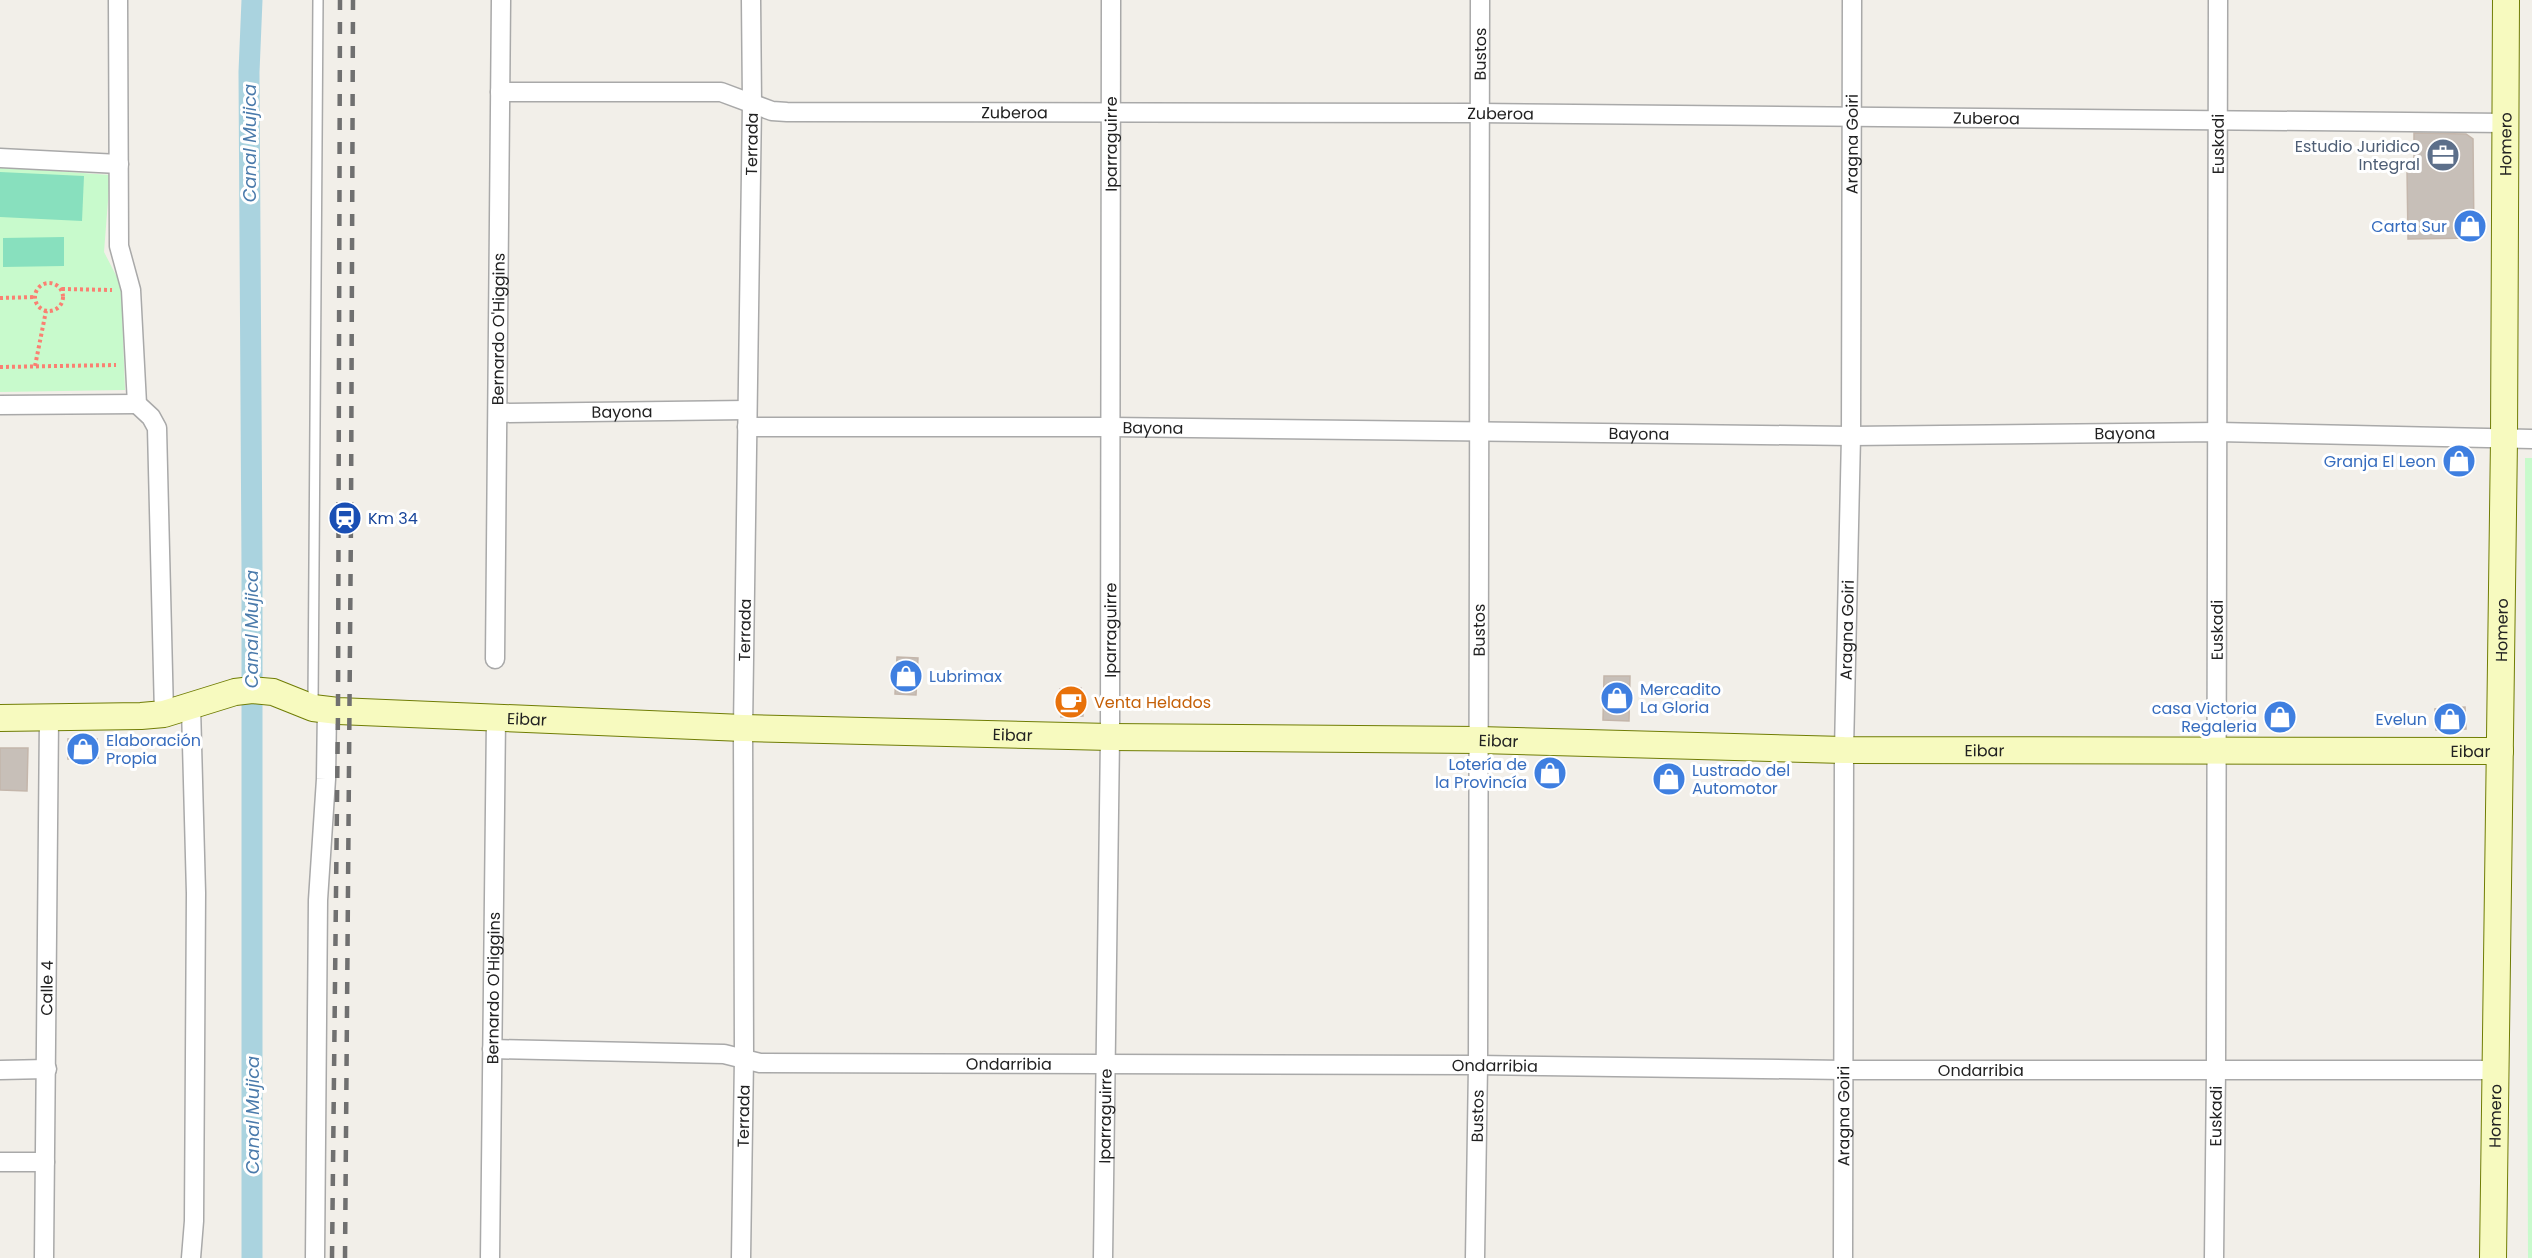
<svg xmlns="http://www.w3.org/2000/svg" width="2532" height="1258" viewBox="0 0 2532 1258" font-family="Poppins,sans-serif">
<rect width="100%" height="100%" fill="#f2efe9"/>
<g fill="#c8facc">
<path d="M0,167L110,175L104,252L121,285L125,390L0,392Z"/>
<path d="M2525,458H2532V1258H2528Z"/>
</g>
<g fill="#88e0be">
<path d="M0,172L84,176L82,221L0,217Z"/>
<path d="M64,237V266L3,267V238Z"/>
</g>
<g fill="none" stroke-linecap="round" stroke-linejoin="round">
<path stroke="#aad3df" stroke-width="21" d="M252,1258V568L249,72L252,0"/>
</g>
<g fill="#c7bfb8" stroke="#c4b6ab" stroke-width="1.5">
<path d="M2414,133L2466,134L2473,139L2474,238L2408,239L2407,170H2414Z"/>
<path d="M2446,453H2472V469L2446,470Z"/>
<path d="M897,657L918,658L916,695L895,694Z"/>
<path d="M1604,676H1630L1629,721L1603,720Z"/>
<path d="M1081,688L1083,716L1061,717L1060,689Z"/>
<path d="M2465,707L2466,729L2436,730L2435,709Z"/>
<path d="M68,739H97L98,758L68,759Z"/>
<path d="M0,748H28L27,791L0,790Z"/>
<path d="M1657,768L1681,769L1680,790L1657,789Z"/>
</g>
<g fill="none" stroke-linecap="round" stroke-linejoin="round">
<g stroke="#a9a9a9" stroke-width="12">
<path id="lane" d="M313,705L318,0"/>
</g>
<g stroke="#a9a9a9" stroke-width="21">
<g id="street">
<path d="M118,0L119,246L131,290L137,404L151,417L157,428L164,714"/>
<path id="s1" d="M500,92H721L772,111L787,112L1478,113L2505,123"/>
<path d="M0,158L119,164"/>
<path d="M0,405L137,404"/>
<path id="s2" d="M498,413L747,410"/>
<path id="s3" d="M747,427H1111L1851,436L2218,432L2532,439"/>
<path id="s4" d="M495,659L501,0"/>
<path d="M191,707L196,893L194,1221L191,1258"/>
<path id="s5" d="M492,1049L724,1054L760,1063L1478,1065L1844,1070H2497"/>
<path d="M0,1070L47,1069"/>
<path d="M0,1162H45"/>
<path id="s6" d="M44,1258L49,718"/>
<path d="M315,1258L318,900L326,779L327,709"/>
<path id="s7" d="M490,1258L496,718"/>
<path id="s8" d="M741,1258L744,1058L743,728L752,103L751,0"/>
<path id="s9" d="M1103,1258L1110,737L1111,0"/>
<path id="s10" d="M1475,1258L1478,1065L1480,0"/>
<path id="s11" d="M1843,1258L1844,750L1851,436L1852,0"/>
<path id="s12" d="M2214,1258L2216,1068L2218,0"/>
</g>
</g>
<g stroke="#707d05" stroke-width="28">
<g id="secondary">
<path id="s13" d="M0,718L141,716L164,714L235,692L252,690L273,692L313,708L338,711L743,728L1110,737L1479,740L1844,750L2500,751"/>
<path id="s14" d="M2493,1258L2504,439L2506,0"/>
</g>
</g>
<g stroke="#fa8072" stroke-width="4" stroke-dasharray="3 3" stroke-linecap="butt">
<circle cx="49" cy="297" r="14"/>
<path d="M62,289L112,290"/>
<path d="M0,298L35,297"/>
<path d="M35,366L46,311"/>
<path d="M0,367L116,365"/>
</g>
<use href="#lane" stroke="#fff" stroke-width="9"/>
<use href="#street" stroke="#fff" stroke-width="18"/>
<use href="#secondary" stroke="#f7fabf" stroke-width="26"/>
<g stroke="#707070" stroke-width="4.5" stroke-dasharray="12 12" stroke-linecap="butt">
<path d="M332,1258L338,711L340,0"/>
<path d="M345,1258L351,520L353,0"/>
</g>
</g>
<defs>
<g id="office-disc" transform="scale(1.725)"><circle r="9.5" fill="#5c6f8a" stroke="#fff"/><path d="M-6-3h4V-5.5h4V-3h4V5H-6ZM-1-4.5V-3h2v-1.5ZM-6 0V1H6V0Z" fill="#fff"/></g>
<g id="shop-disc" transform="scale(1.725)"><circle r="9.5" fill="#3f7fe0" stroke="#fff"/><path d="M-5-2.5h2.3a2.7 3.5 0 0 1 5.4 0H5L5.5 6h-11ZM-1.5-2.5h3a1.5 2.3 0 0 0-3 0Z" fill="#fff"/></g>
<g id="station-disc" transform="scale(1.725)"><circle r="9.5" fill="#1a4fb4" stroke="#fff"/><path d="M-3-6H3Q5-6 5-4V2Q5 4 3 4L4.5 6H3L1.5 4h-3L-3 6H-4.5L-3 4Q-5 4-5 2V-4Q-5-6-3-6ZM-3.5-4v3h7v-3ZM-3.5 1v1.5H-2V1ZM2 1v1.5H3.5V1Z" fill="#fff"/></g>
<g id="cafe-disc" transform="scale(1.725)"><circle r="9.5" fill="#e8710a" stroke="#fff"/><path d="M-5.5-4.5H6V0H3Q3 3.5 0 3.5H-2.5Q-5.5 3.5-5.5 0ZM3-3.2v2h1.7v-2ZM-6 4.5H4V6H-6Z" fill="#fff"/></g>
</defs>
<g fill-rule="evenodd">
<use href="#office-disc" x="2443" y="155"/>
<use href="#shop-disc" x="2470" y="226"/>
<use href="#shop-disc" x="2459" y="461"/>
<use href="#station-disc" x="345" y="518"/>
<use href="#shop-disc" x="906" y="676"/>
<use href="#shop-disc" x="1617" y="698"/>
<use href="#cafe-disc" x="1071" y="702"/>
<use href="#shop-disc" x="2280" y="717"/>
<use href="#shop-disc" x="2450" y="719"/>
<use href="#shop-disc" x="83" y="749"/>
<use href="#shop-disc" x="1550" y="773"/>
<use href="#shop-disc" x="1669" y="779"/>
</g>
<g text-anchor="middle" dominant-baseline="central" stroke-width="6" stroke-linejoin="round" paint-order="stroke">
<g font-size="16" fill="#222" stroke="#fff">
<text stroke="none"><textPath href="#s10" startOffset="1204">Bustos</textPath></text>
<text stroke="none"><textPath href="#s1" startOffset="518">Zuberoa</textPath></text>
<text stroke="none"><textPath href="#s1" startOffset="1004">Zuberoa</textPath></text>
<text stroke="none"><textPath href="#s1" startOffset="1490">Zuberoa</textPath></text>
<text stroke="none"><textPath href="#s8" startOffset="1114">Terrada</textPath></text>
<text stroke="none"><textPath href="#s9" startOffset="1114">Iparraguirre</textPath></text>
<text stroke="none"><textPath href="#s11" startOffset="1114">Aragna Goiri</textPath></text>
<text stroke="none"><textPath href="#s12" startOffset="1114">Euskadi</textPath></text>
<text stroke="none"><textPath href="#s14" startOffset="1114">Homero</textPath></text>
<text stroke="none"><textPath href="#s4" startOffset="330">Bernardo O'Higgins</textPath></text>
<text stroke="none"><textPath href="#s2" startOffset="124">Bayona</textPath></text>
<text stroke="none"><textPath href="#s3" startOffset="406">Bayona</textPath></text>
<text stroke="none"><textPath href="#s3" startOffset="1378">Bayona</textPath></text>
<text stroke="none"><textPath href="#s3" startOffset="892">Bayona</textPath></text>
<text stroke="none"><textPath href="#s8" startOffset="628">Terrada</textPath></text>
<text stroke="none"><textPath href="#s9" startOffset="628">Iparraguirre</textPath></text>
<text stroke="none"><textPath href="#s10" startOffset="628">Bustos</textPath></text>
<text stroke="none"><textPath href="#s11" startOffset="628">Aragna Goiri</textPath></text>
<text stroke="none"><textPath href="#s12" startOffset="628">Euskadi</textPath></text>
<text stroke="none"><textPath href="#s14" startOffset="628">Homero</textPath></text>
<text stroke="none"><textPath href="#s13" startOffset="534">Eibar</textPath></text>
<text stroke="none"><textPath href="#s13" startOffset="1020">Eibar</textPath></text>
<text stroke="none"><textPath href="#s13" startOffset="1506">Eibar</textPath></text>
<text stroke="none"><textPath href="#s13" startOffset="1992">Eibar</textPath></text>
<text stroke="none"><textPath href="#s13" startOffset="2478">Eibar</textPath></text>
<text stroke="none"><textPath href="#s6" startOffset="270">Calle 4</textPath></text>
<text stroke="none"><textPath href="#s7" startOffset="270">Bernardo O'Higgins</textPath></text>
<text stroke="none"><textPath href="#s5" startOffset="518">Ondarribia</textPath></text>
<text stroke="none"><textPath href="#s5" startOffset="1004">Ondarribia</textPath></text>
<text stroke="none"><textPath href="#s5" startOffset="1490">Ondarribia</textPath></text>
<text stroke="none"><textPath href="#s8" startOffset="142">Terrada</textPath></text>
<text stroke="none"><textPath href="#s9" startOffset="142">Iparraguirre</textPath></text>
<text stroke="none"><textPath href="#s10" startOffset="142">Bustos</textPath></text>
<text stroke="none"><textPath href="#s11" startOffset="142">Aragna Goiri</textPath></text>
<text stroke="none"><textPath href="#s12" startOffset="142">Euskadi</textPath></text>
<text stroke="none"><textPath href="#s14" startOffset="142">Homero</textPath></text>
</g>
<g font-size="16" fill="#4e5e75" stroke="#fff" text-anchor="end">
<text x="2420" y="146">Estudio Juridico<tspan x="2420" dy="18">Integral</tspan></text>
</g>
<g font-size="16" fill="#366cbe" stroke="#fff" text-anchor="end">
<text x="2447" y="226">Carta Sur</text>
<text x="2436" y="461">Granja El Leon</text>
<text x="929" y="676" text-anchor="start">Lubrimax</text>
<text x="1640" y="689" text-anchor="start">Mercadito<tspan x="1640" dy="18">La Gloria</tspan></text>
<text x="2257" y="708">casa Victoria<tspan x="2257" dy="18">Regaleria</tspan></text>
<text x="2427" y="719">Evelun</text>
<text x="106" y="740" text-anchor="start">Elaboración<tspan x="106" dy="18">Propia</tspan></text>
<text x="1527" y="764">Lotería de<tspan x="1527" dy="18">la Provincía</tspan></text>
<text x="1692" y="770" text-anchor="start">Lustrado del<tspan x="1692" dy="18">Automotor</tspan></text>
</g>
<g font-size="16" fill="#164399" stroke="#fff" text-anchor="start">
<text x="368" y="518">Km 34</text>
</g>
<g font-size="16" fill="#c56008" stroke="#fff" text-anchor="start">
<text x="1094" y="702">Venta Helados</text>
</g>
<g font-size="18" font-style="italic" fill="#4a7aab" stroke="#fff">
<text transform="translate(249 143) rotate(-90)">Canal Mujica</text>
<text transform="translate(251 629) rotate(-90)">Canal Mujica</text>
<text transform="translate(252 1115) rotate(-90)">Canal Mujica</text>
</g>
</g>
</svg>
